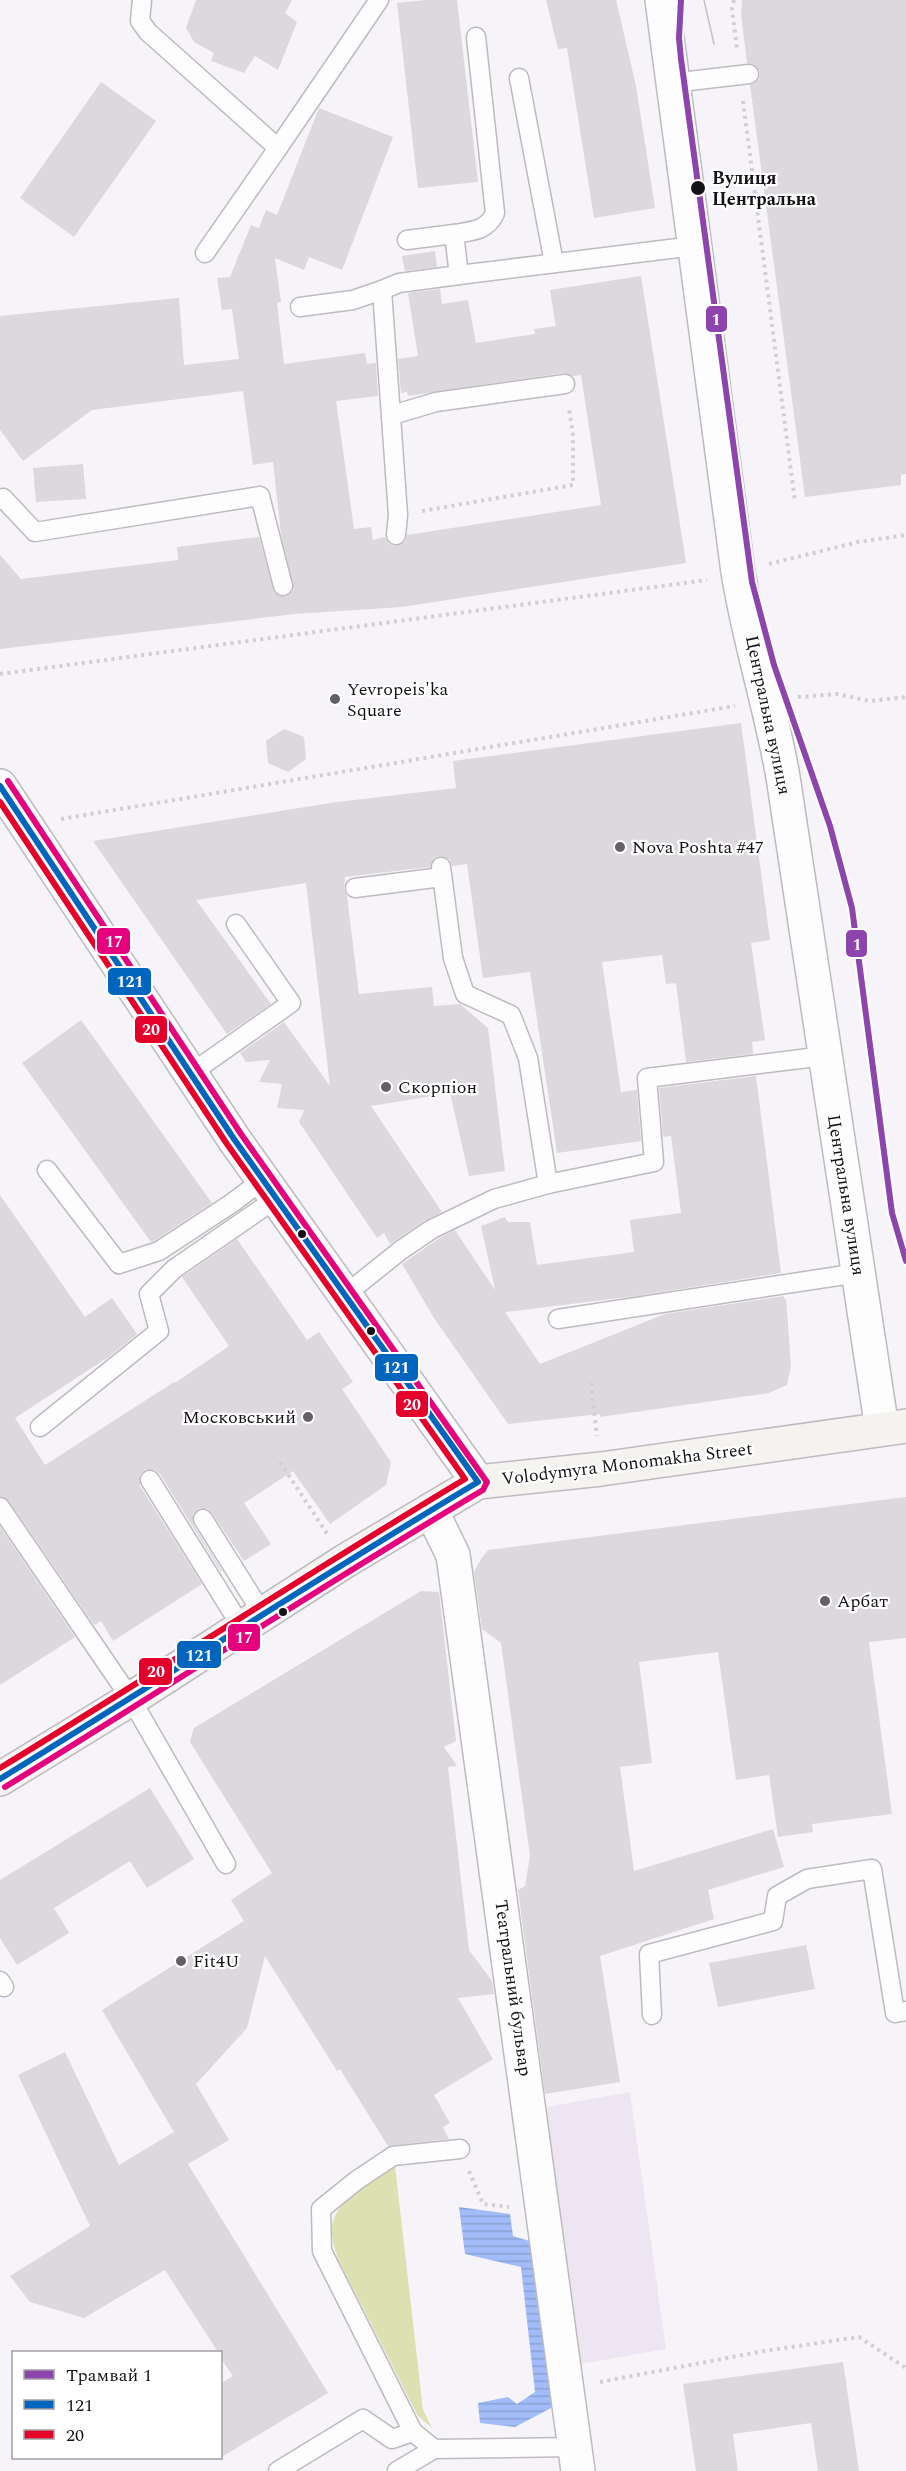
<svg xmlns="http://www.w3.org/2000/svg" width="906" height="2471" viewBox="0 0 906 2471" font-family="Spectral,serif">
<defs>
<pattern id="water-rules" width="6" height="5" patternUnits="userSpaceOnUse" patternTransform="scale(1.5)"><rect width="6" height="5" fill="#a1bcf8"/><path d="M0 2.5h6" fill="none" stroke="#8aa1d4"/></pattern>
</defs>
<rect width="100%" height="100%" fill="#f6f3f9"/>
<path fill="#ede6f2" d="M630,2092L666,2349L569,2366L535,2109Z"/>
<path fill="#dde0b1" d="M395,2166L423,2410L432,2428L418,2416L338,2259C336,2252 333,2244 332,2236C327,2203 372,2182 395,2166Z"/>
<path fill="url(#water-rules)" d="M459,2207L510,2214L513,2236L536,2243L553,2407L515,2427L480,2423L478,2403L508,2397L517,2404L535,2392L521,2267L465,2254Z"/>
<g fill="#dcd8dd">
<path d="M196,0H292L285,13L297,22L278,70L255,56L244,73L211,61L214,53L194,42L186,28Z"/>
<path d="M426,0H457L478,182L418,188L397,3Z"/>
<path d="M546,0H616L636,86L655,208L594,218L567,48L558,49Z"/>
<path d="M742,0H906V474L901,475V485L805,497L750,85L759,79L760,72L754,64L747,63L741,14Z"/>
<path d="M101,82L156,121L74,237L20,198Z"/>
<path d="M319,108L393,137L342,270L309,257L304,270L275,258L281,302L277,303L284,364L365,353L367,364L376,363L378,396L336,401L354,529L371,527L373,540L385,537L389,544L395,546L405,542L407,535L601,505L581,375L573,376L563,373L408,396L407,392L401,393L398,359L418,356L408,293L440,289L442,304L468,300L476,343L535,334L534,329L556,326L550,290L641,276L686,563L402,607L295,614L0,649V555L21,579L178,560L177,547L259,537L275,593L285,597L294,590L281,534L273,462L253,465L243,391L92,410L23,461L0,430V316L179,298L184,365L239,359L232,309L222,310L217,278L230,277L251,225L259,228L266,210L277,215Z"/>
<path d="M435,251L437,267L405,271L402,256Z"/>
<path d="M83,464L86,499L36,502L33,468Z"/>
<path d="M741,723L770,940L751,943L765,1040L752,1042L753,1054L686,1062L676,983L666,984L662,955L602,962L621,1092L637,1090L641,1141L557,1153L530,972L483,978L467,864L452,866L450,860L440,856L434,858L430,867L345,877L344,889L347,896L359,994L432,987L434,1006L460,1004L488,1028L505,1171L469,1176L450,1093L371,1106L442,1212L426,1220L390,1244L384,1233L377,1238L299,1122L304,1110L277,1108L282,1084L259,1082L270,1060L246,1062L240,1053L284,1022L330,1086L306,883L196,900L271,1004L227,1034L93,841L337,802L456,788L453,761Z"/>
<path d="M284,729L304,737L306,759L288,772L268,763L266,741Z"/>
<path d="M81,1020L212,1203L154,1241L151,1242L22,1063Z"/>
<path d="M756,1076L781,1273L636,1296L505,1312L540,1364L665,1314L784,1296V1299H786L791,1365L787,1385L769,1393L600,1417V1414L508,1424L434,1318L402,1264L438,1239L455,1230L495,1290L481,1226L505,1217L508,1222H530L537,1265L634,1252L630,1220L681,1213L671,1136L663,1137L659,1088Z"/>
<path d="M0,1195L85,1317L112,1298L137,1334L110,1356L15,1418L45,1465L174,1382L175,1383L229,1346L182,1277L237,1239L307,1340L319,1332L353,1382L342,1389L391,1462L386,1485L330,1524L293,1471L244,1503L271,1544L244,1561L212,1513L208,1509H198L193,1514V1524L222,1571L221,1572L160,1474L155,1470H145L140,1475V1486L202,1584L113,1641L101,1621L94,1625L9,1501L0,1496Z"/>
<path d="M906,1497V1638L869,1642L892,1814L812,1824L813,1832L778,1837L769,1775L736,1780L718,1652L639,1662L652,1763L620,1767L634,1871L773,1829L784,1867L708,1890L714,1919L600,1956L620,2082L545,2094L518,1890L525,1886L530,1856L501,1643L482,1629L474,1572L481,1559L488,1550Z"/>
<path d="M0,1527L75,1637L0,1685Z"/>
<path d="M421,1591L439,1592L456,1741L444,1747L457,1766L448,1767L469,1950L492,1981L494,1994L458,1998L493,2059L434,2095L450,2123L443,2127L449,2139L388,2146L340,2069L337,2071L265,1956L247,2028L196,2084L229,2140L188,2164L328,2393L220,2458V2384L233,2376L220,2357V2352H218L165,2270L84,2318L30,2302L10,2276L90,2226L18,2075L65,2052L119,2165L174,2132L102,2010L244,1921L231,1900L272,1873L190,1742L194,1728Z"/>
<path d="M150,1788L194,1859L147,1888L130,1861L54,1908L69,1933L17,1965L0,1938V1880Z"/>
<path d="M806,1945L815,1989L718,2007L709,1963Z"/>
<path d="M843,2362L859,2471H818L811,2423L733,2434L738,2471H696L683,2384Z"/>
</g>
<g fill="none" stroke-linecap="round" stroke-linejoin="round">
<g stroke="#bdbbbf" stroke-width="21">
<g id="lane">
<path d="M142,0L140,21L148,32L278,148L205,253"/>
<path d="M519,78L554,263"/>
<path d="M672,83L749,74"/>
<path d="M278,148L379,0"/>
<path d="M454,234C472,231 487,231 495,213L476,37"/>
<path d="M407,240L454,234L459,275"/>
<path d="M300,307L353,300L382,290"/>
<path d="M392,415L436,402L565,384"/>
<path d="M0,500L3,498L35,532L260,496L283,586"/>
<path d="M396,535L398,515L382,290L399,283L459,275L694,246"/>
<path d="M441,867L453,958L465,994L511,1015L528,1058L548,1184"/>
<path d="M355,888L442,877"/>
<path d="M190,1074L291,1003L236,924"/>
<path d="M47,1170L119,1264L159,1251L232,1203L264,1179"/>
<path d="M346,1294L401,1250L432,1229L494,1199L548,1184L654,1162L647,1078L825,1056"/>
<path d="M558,1319L858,1273"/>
<path d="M40,1427L159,1331L149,1294L174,1269L277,1198"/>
<path d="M150,1480L241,1626"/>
<path d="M0,1507L131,1699L226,1864"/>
<path d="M203,1519L262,1613"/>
<path d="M0,1981L4,1987"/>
<path d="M652,2015L649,1954L773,1921L777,1896L807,1879L872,1869L895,2013L906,2011"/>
<path d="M460,2149L393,2156L357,2180L321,2209L322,2251L413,2432L434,2449L575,2447"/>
<path d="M278,2471L363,2419L392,2439L413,2432"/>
<path d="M397,2471L434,2449"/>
</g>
</g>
<g stroke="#bdbbbf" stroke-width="36">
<g id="street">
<path d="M662,0L738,572C749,641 771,708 783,777L882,1429"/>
<path d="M0,786L234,1139L478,1482"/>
<path d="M431,1510L453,1555L578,2471"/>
</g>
</g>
<g stroke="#bdbbbf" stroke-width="36">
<path id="secondary" d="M0,1779L131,1699L345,1561L478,1482L601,1469L906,1426"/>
</g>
<g stroke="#d1cfd1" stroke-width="4" stroke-dasharray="3 4.5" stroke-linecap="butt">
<path d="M734,0L732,8L737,49"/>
<path d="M743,101L795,502"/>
<path d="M422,511L573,485V435L569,409"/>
<path d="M769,564L858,542L906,535"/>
<path d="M0,674L707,580"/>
<path d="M798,697L837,694L870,701L906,697"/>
<path d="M61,819L735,706"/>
<path d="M591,1383L597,1436"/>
<path d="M280,1462L328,1535"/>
<path d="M469,2171L483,2204L509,2207"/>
<path d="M600,2382L764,2351L859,2337L906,2368"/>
</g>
<use href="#lane" stroke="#fefdfe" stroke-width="18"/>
<use href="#street" stroke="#fefdfe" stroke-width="33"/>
<use href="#secondary" stroke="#f4f3f0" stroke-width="33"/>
<path stroke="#c2c2c3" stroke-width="1.5" d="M704,0L714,44"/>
<g stroke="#fff" stroke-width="10">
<path id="bus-1" d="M0,786L234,1139L478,1482C317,1578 160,1681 0,1779"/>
</g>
<g stroke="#fff" stroke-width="10">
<path id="bus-2" d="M0,802L227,1144L465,1479C308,1573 156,1673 0,1768"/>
</g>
<g stroke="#fff" stroke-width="10">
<path id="bus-3" d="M5,1787C165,1689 321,1586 483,1490L487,1482L241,1134L8,781"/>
</g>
<use href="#bus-1" stroke="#0065bd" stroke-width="6"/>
<use href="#bus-2" stroke="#e4002b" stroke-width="6"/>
<use href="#bus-3" stroke="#e5007d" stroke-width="6"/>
<g stroke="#fff" stroke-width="10">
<path id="tram-1" d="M681,0L679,38L681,59L752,582L774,665L830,826L852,908L892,1213L906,1261"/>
</g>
<use href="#tram-1" stroke="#8e44ad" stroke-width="6"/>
</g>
<g fill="#141216" stroke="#fff" stroke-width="2">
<circle cx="698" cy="188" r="8"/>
<circle cx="302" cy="1234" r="5"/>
<circle cx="371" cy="1331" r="5"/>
<circle cx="283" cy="1612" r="5"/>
</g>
<g fill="#636165" stroke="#fff" stroke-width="2">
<circle cx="335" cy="699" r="6"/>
<circle cx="620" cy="847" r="6"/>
<circle cx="386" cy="1087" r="6"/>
<circle cx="308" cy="1417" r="6"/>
<circle cx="825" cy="1601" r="6"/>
<circle cx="181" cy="1961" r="6"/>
</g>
<g text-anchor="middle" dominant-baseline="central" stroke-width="4.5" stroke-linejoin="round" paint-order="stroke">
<g font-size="18" font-weight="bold" fill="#141216" stroke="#fff" text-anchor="start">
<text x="712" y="178">Вулиця<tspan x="712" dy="21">Центральна</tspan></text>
</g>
<g font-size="18" fill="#141216" stroke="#fff" text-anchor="start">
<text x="347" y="689">Yevropeis'ka<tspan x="347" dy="21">Square</tspan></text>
<text x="632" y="847">Nova Poshta #47</text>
<text x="398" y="1087">Скорпіон</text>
<text x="296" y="1417" text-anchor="end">Московський</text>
<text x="837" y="1601">Арбат</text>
<text x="193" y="1961">Fit4U</text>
</g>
<g font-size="18" fill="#141216" stroke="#fff">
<text transform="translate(768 715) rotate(78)">Центральна вулиця</text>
<text transform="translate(846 1195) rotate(81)">Центральна вулиця</text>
<text transform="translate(627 1464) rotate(-7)">Volodymyra Monomakha Street</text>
<text transform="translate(513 1988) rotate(82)">Театральний бульвар</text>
</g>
</g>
<g stroke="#fff" stroke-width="2">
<rect x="705" y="305" width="23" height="28" rx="6" fill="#8e44ad"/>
<rect x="96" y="927" width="35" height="28" rx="6" fill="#e5007d"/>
<rect x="845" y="929" width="23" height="29" rx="6" fill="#8e44ad"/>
<rect x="107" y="967" width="45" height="29" rx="6" fill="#0065bd"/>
<rect x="134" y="1015" width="34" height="29" rx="6" fill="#e4002b"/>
<rect x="374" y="1353" width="45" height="29" rx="6" fill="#0065bd"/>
<rect x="395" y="1390" width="34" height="28" rx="6" fill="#e4002b"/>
<rect x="227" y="1623" width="34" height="29" rx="6" fill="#e5007d"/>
<rect x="176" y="1640" width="46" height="29" rx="6" fill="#0065bd"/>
<rect x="138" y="1657" width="35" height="29" rx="6" fill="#e4002b"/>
</g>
<g font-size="16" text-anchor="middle" font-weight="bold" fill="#fff">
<text x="716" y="325">1</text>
<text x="114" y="947">17</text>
<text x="857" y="950">1</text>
<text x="130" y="987">121</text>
<text x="151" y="1035">20</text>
<text x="396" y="1373">121</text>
<text x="412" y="1410">20</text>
<text x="244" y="1643">17</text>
<text x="199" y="1661">121</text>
<text x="156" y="1677">20</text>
</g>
<rect x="12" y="2351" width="210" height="108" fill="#ffffff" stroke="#a1a0a2" stroke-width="1.5"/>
<rect x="24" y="2370" width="30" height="9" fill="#8e44ad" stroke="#a1a0a2" stroke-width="1.5"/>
<text x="66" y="2381" font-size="18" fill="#141216">Трамвай 1</text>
<rect x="24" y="2400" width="30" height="9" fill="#0065bd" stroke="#a1a0a2" stroke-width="1.5"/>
<text x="66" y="2411" font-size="18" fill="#141216">121</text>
<rect x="24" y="2430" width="30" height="9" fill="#e4002b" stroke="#a1a0a2" stroke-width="1.5"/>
<text x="66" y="2441" font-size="18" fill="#141216">20</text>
</svg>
